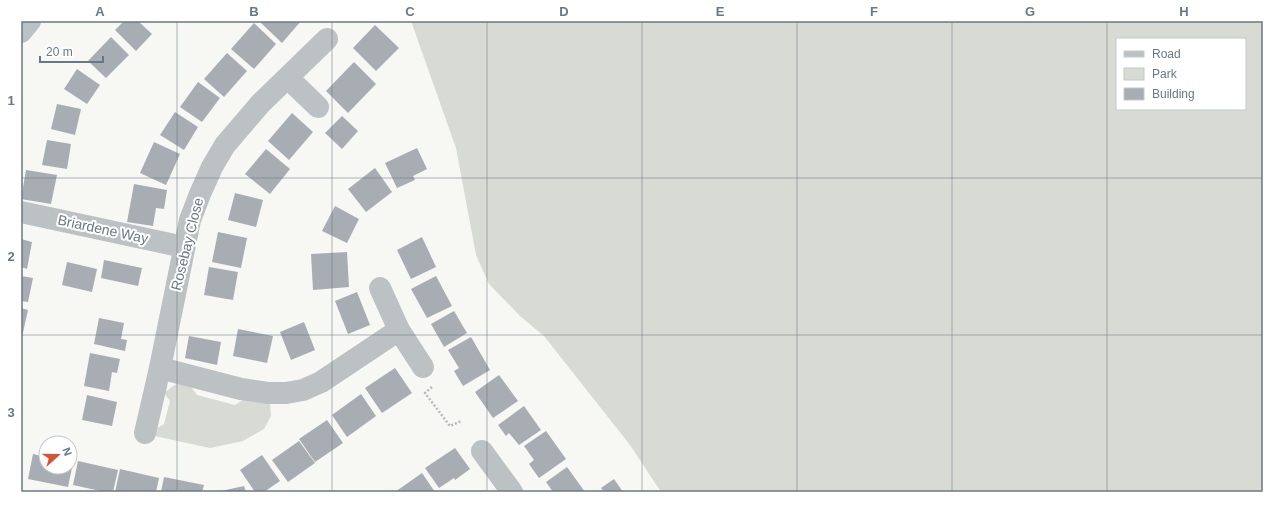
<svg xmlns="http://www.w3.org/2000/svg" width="1284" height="513" viewBox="0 0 1284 513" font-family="Helvetica,sans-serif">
<rect width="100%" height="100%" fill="#f7f7f4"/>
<g fill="#d7dbd4" fill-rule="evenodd">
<path d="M411,21H1263V492H661L630,445L544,336L520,316L489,284L476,255L456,148ZM1117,39H1245V109H1117Z"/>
<path d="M179,383L189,384L197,395L235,405L246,398L270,403L271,416L264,429L243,441L210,448L155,436L157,428L164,424L170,401L164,393L173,386Z"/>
</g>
<g fill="#a7adb3">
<path d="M124,21H138L152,34L136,51L115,30Z"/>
<path d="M263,21H301L282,43L261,23Z"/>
<path d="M254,23L276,44L254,69L231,49Z"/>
<path d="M375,25L399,48L376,71L353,48Z"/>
<path d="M111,37L129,55L106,78L88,61Z"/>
<path d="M227,53L247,71L224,97L204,79Z"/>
<path d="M354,62L376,84L348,113L326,91Z"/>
<path d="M77,69L100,85L87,104L64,89Z"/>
<path d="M198,82L220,98L202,122L180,107Z"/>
<path d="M57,104L81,109L75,135L51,129Z"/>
<path d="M175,112L198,127L184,150L160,135Z"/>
<path d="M292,113L313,132L289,160L268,141Z"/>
<path d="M342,116L358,131L342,149L325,133Z"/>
<path d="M47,140L71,144L67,169L42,165Z"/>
<path d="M154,142L180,154L166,185L140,173Z"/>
<path d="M417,148L427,169L413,176L415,180L397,188L385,163Z"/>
<path d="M266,149L290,169L270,194L245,174Z"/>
<path d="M375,168L392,192L366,212L348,189Z"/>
<path d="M26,170L57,175L51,204L21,199Z"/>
<path d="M134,184L167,190L164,209L156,208L153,226L127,222Z"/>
<path d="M235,193L263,200L256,227L228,220Z"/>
<path d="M335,206L359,219L347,243L322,231Z"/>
<path d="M218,232L247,238L241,268L212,262Z"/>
<path d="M422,237L436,267L411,279L397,250Z"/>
<path d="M21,239L32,242L27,269L21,267Z"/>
<path d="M347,252L349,287L313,290L311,254Z"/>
<path d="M104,260L142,268L138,286L101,278Z"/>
<path d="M67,262L97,269L92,292L62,285Z"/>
<path d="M209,267L238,272L233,300L204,295Z"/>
<path d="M21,276L33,278L28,302L21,301Z"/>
<path d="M436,276L452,306L427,318L411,289Z"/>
<path d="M357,292L370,325L348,334L335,301Z"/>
<path d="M21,308L28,310L22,337L21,336Z"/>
<path d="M454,311L467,333L444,347L431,324Z"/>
<path d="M99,318L124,323L121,339L127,340L125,351L94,344Z"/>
<path d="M304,322L315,350L291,360L280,332Z"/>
<path d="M238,329L273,336L267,363L233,356Z"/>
<path d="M189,336L221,342L217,365L185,358Z"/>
<path d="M471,337L490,370L463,386L454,371L459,368L448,350Z"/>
<path d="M90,353L120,359L117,373L112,372L109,391L84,386Z"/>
<path d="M395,368L412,393L382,413L365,388Z"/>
<path d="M499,375L518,401L493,418L475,392Z"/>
<path d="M361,394L376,416L347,437L332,415Z"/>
<path d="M87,395L117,402L112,426L82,420Z"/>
<path d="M524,406L541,430L519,445L509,433L506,436L498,425Z"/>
<path d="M327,420L343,443L315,462L299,439Z"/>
<path d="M546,431L566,459L539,478L529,464L534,460L524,446Z"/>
<path d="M299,441L315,463L288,482L272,460Z"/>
<path d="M455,448L470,469L455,480L454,478L439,488L425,468Z"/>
<path d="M33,454L46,457V467H70V462L73,463L68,487L28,479Z"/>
<path d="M262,455L280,481L264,492H255L240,470Z"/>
<path d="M78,461L118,470L113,492H105L73,485Z"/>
<path d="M567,467L585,492H553L546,482Z"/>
<path d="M120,469L159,478L156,492H115Z"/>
<path d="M422,473L435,492H395Z"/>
<path d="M164,477L204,485L202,492H161Z"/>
<path d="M614,479L623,492H604L601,488Z"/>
<path d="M244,486L246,492H221V491Z"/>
</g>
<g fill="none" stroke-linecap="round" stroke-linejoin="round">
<path stroke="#b7babc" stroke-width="2.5" stroke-dasharray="2 2" stroke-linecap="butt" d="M432,387L425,393L450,426L461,421"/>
<g stroke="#bcc1c4" stroke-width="22">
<path d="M21,32L30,21"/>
<path d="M288,78L318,107"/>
<path d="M21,212L184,247"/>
<path d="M380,288L399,330L423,367"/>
<path d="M160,368L241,389L268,393H286L303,390L321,382L399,330"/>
<path d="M145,433L160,368L190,220L200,194L212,167L225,145L261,103L327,39"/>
<path d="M482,451L512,492"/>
</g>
</g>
<path fill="none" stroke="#697882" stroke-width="1" stroke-opacity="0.55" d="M177,21V492M332,21V492M487,21V492M642,21V492M797,21V492M952,21V492M1107,21V492M21,178H1263M21,335H1263"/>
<g text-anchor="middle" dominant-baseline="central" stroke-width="4" stroke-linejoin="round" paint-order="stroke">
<g font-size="14" fill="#697882" stroke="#fff">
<text transform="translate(103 229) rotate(12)">Briardene Way</text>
<text transform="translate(187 244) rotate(-76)">Rosebay Close</text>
</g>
</g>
<rect width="1284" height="513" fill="none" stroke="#ffffff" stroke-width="44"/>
<rect x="1116" y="38" width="130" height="72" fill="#ffffff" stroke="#c3c9cd"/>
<rect x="1124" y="51" width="20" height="6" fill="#bcc1c4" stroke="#c3c9cd"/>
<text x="1152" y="58" font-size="12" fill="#697882">Road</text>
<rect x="1124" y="68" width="20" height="12" fill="#d7dbd4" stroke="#c3c9cd"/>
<text x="1152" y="78" font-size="12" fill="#697882">Park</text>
<rect x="1124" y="88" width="20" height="12" fill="#a7adb3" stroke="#c3c9cd"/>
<text x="1152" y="98" font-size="12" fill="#697882">Building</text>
<g transform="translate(58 455) rotate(69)"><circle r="19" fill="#ffffff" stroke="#c3c9cd"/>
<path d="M0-3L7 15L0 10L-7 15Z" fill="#d35538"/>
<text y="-6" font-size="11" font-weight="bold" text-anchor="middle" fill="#697882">N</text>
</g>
<path d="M40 56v6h63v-6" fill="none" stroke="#697882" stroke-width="2"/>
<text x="46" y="56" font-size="12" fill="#697882" stroke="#ffffff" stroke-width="3" paint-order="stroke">20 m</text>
<rect x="22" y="22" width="1240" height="469" fill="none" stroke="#697882" stroke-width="1.5"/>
<g font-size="13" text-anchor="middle" font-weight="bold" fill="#697882">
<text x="100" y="16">A</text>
<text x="254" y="16">B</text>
<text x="410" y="16">C</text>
<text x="564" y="16">D</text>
<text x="720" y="16">E</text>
<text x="874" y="16">F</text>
<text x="1030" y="16">G</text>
<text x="1184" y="16">H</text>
<text x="11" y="105">1</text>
<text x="11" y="261">2</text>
<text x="11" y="417">3</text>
</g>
</svg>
